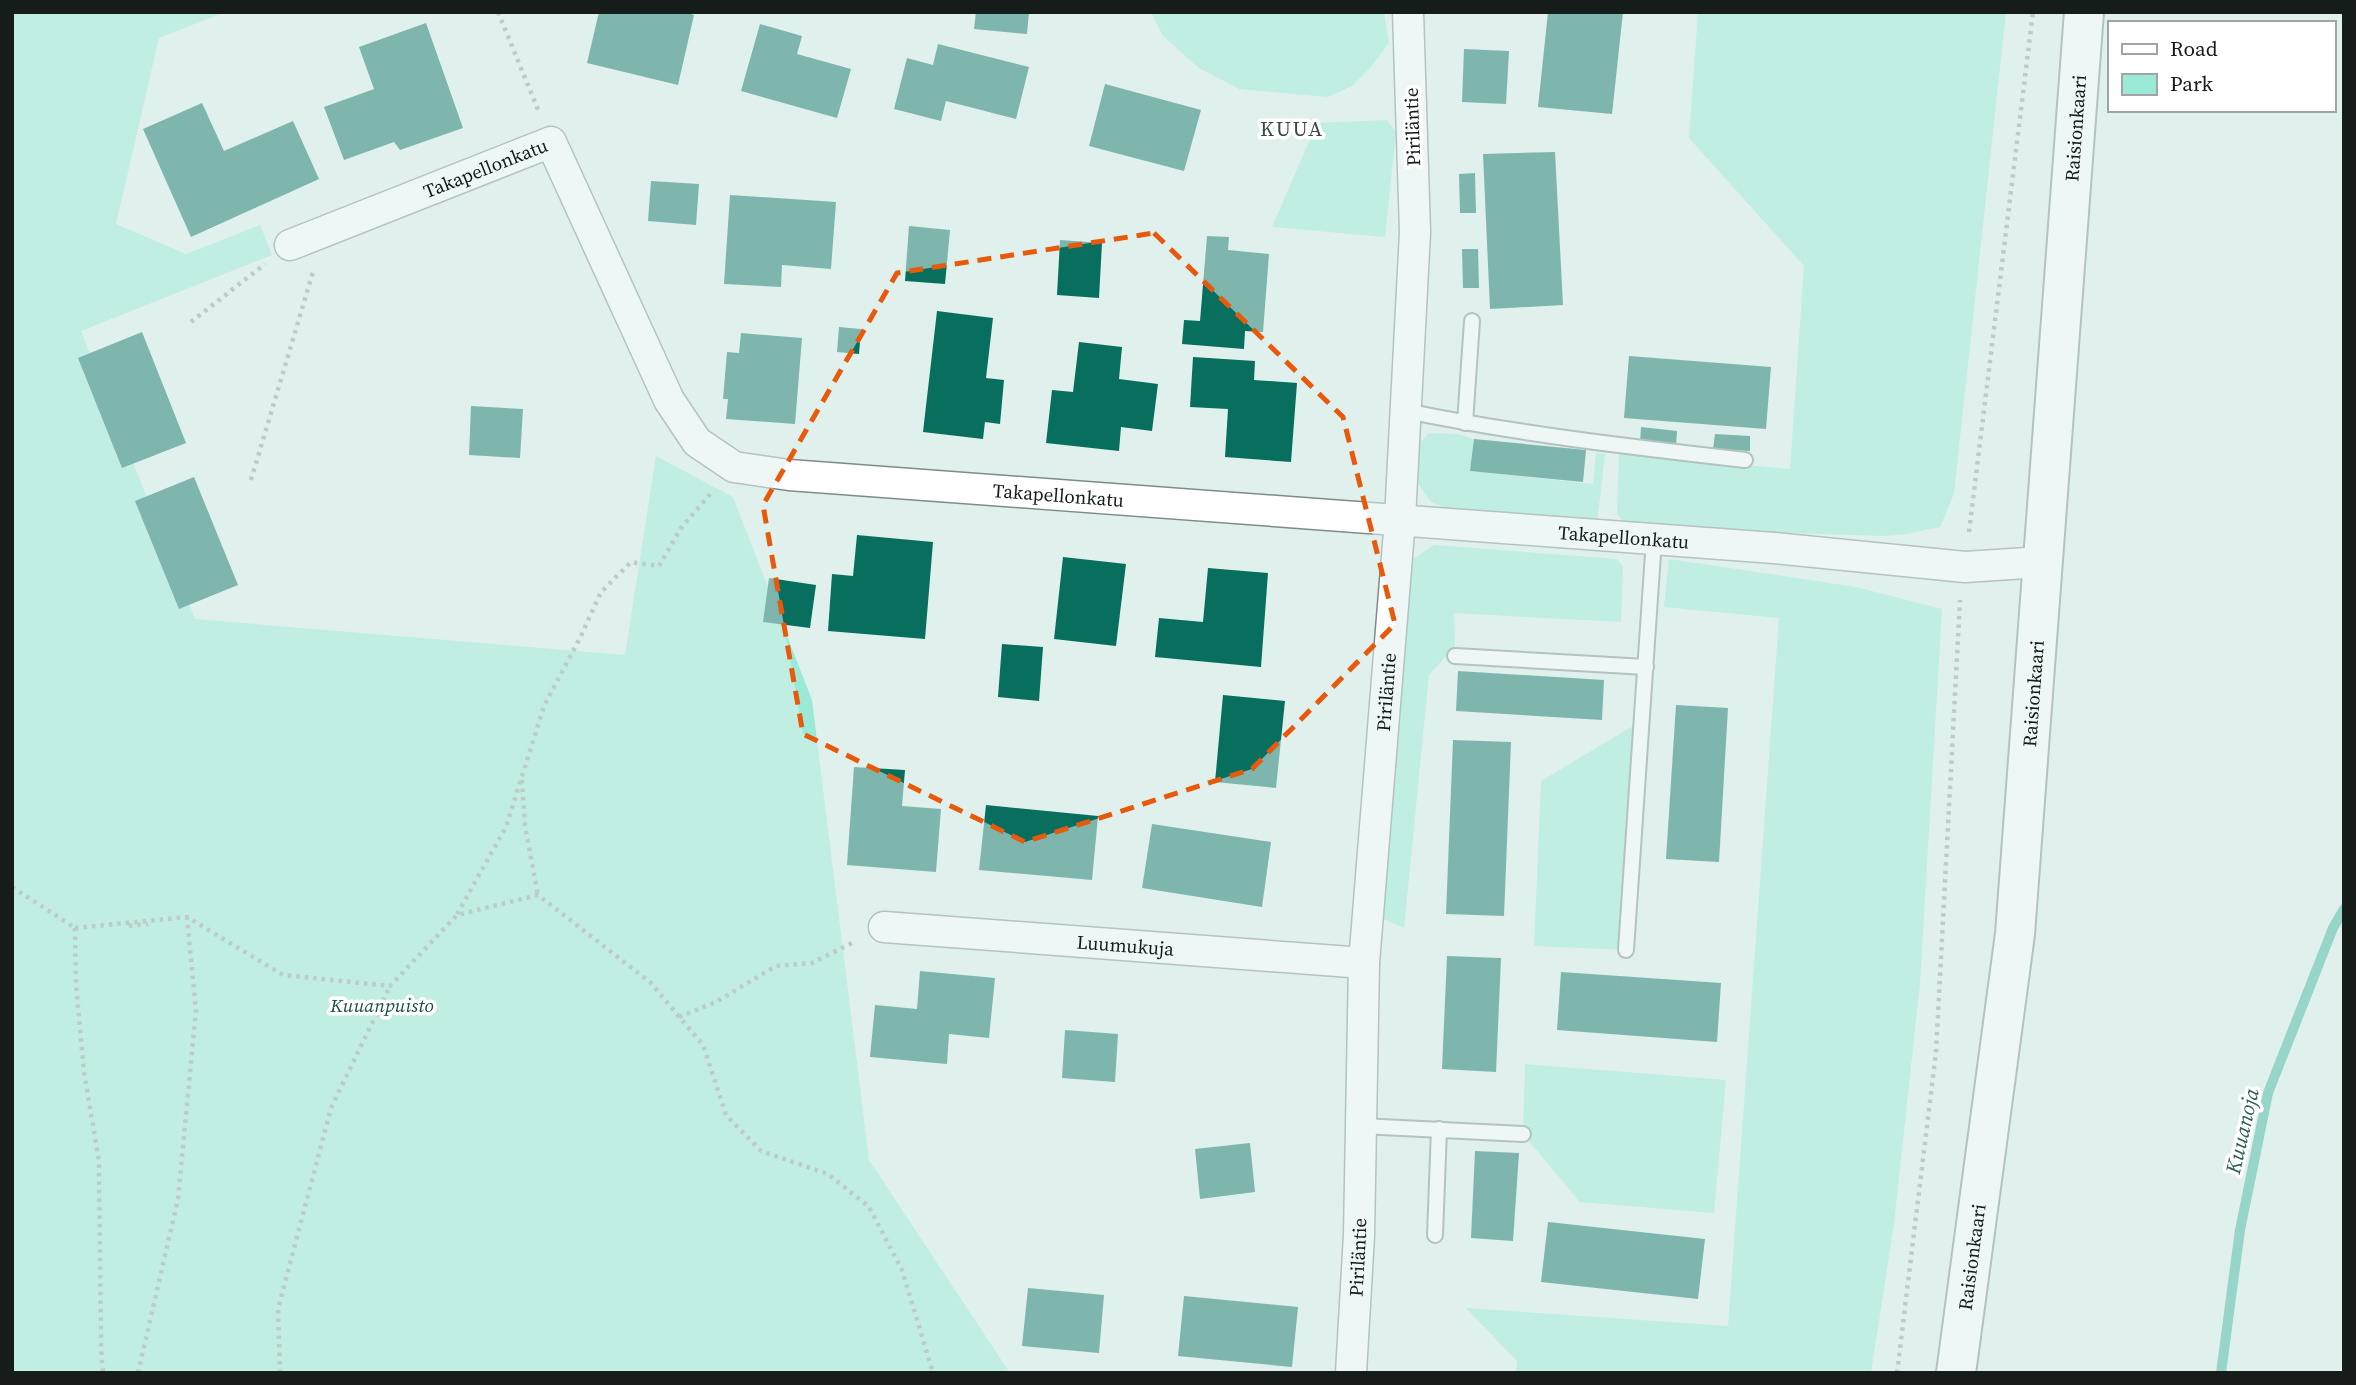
<svg xmlns="http://www.w3.org/2000/svg" width="2356" height="1385" viewBox="0 0 2356 1385" font-family="'Source Serif 4',serif">
<rect width="100%" height="100%" fill="#e0f0ec"/>
<g fill="#9bead8">
<path d="M12,12H225L159,38L116,224L186,254L260,225L272,255L81,331L195,619L625,655L656,456L733,497L812,700L869,1160L1010,1373H12Z"/>
<path d="M1151,12H1384L1389,43L1370,68L1352,86L1328,97L1239,89L1199,68L1163,36Z"/>
<path d="M1698,12H2006L1954,494L1940,527L1906,534L1884,536L1785,533L1623,521L1617,514L1619,454L1790,469L1804,266L1689,138Z"/>
<path d="M1387,120L1396,132L1385,237L1272,227L1317,123Z"/>
<path d="M1429,433L1457,434L1474,439L1471,471L1593,484L1596,453L1605,454L1597,523L1454,512L1430,501L1417,481V446Z"/>
<path d="M1434,545L1617,559L1623,567L1621,622L1454,613L1455,646L1429,675L1404,928L1381,918L1410,561Z"/>
<path d="M1669,559L1856,587L1942,609L1920,983L1894,1224L1871,1373H1516L1517,1361L1466,1308L1728,1326L1779,618L1664,607Z"/>
<path d="M1643,720L1626,950L1534,946L1541,781Z"/>
<path d="M1525,1064L1726,1080L1714,1213L1580,1202L1523,1134Z"/>
</g>
<g fill="none" stroke-linecap="round" stroke-linejoin="round">
<path stroke="#3eb49e" stroke-width="10" d="M2221,1373L2240,1230L2268,1093L2333,928L2344,909"/>
</g>
<g fill="#086f5f">
<path d="M599,12H685L694,15L678,85L587,63Z"/>
<path d="M976,12H1029L1027,34L974,29Z"/>
<path d="M1548,12H1623L1612,114L1538,107Z"/>
<path d="M426,23L463,128L400,150L394,142L344,160L324,107L374,89L359,47Z"/>
<path d="M760,24L802,36L797,54L851,69L837,118L741,91Z"/>
<path d="M938,44L1029,67L1016,119L946,101L941,121L894,109L907,58L933,65Z"/>
<path d="M1464,49L1509,51L1506,104L1462,102Z"/>
<path d="M1105,84L1201,110L1184,171L1089,146Z"/>
<path d="M202,103L224,151L293,121L319,179L191,237L143,129Z"/>
<path d="M1555,152L1563,305L1490,309L1483,154Z"/>
<path d="M1475,173L1476,213H1460L1459,174Z"/>
<path d="M651,181L699,184L696,225L648,221Z"/>
<path d="M730,195L836,202L831,269L782,265L781,287L724,284Z"/>
<path d="M909,226L950,230L945,284L905,281Z"/>
<path d="M1207,236L1229,237L1228,250L1269,254L1263,332L1245,331L1244,349L1182,344L1184,320L1200,321Z"/>
<path d="M1060,240L1102,243L1099,298L1057,295Z"/>
<path d="M1462,249H1478L1479,288H1463Z"/>
<path d="M937,311L993,318L986,378L1004,380L1000,424L985,422L983,439L923,432Z"/>
<path d="M839,327L861,329L859,354L837,352Z"/>
<path d="M142,332L186,443L122,468L78,358Z"/>
<path d="M741,333L802,338L795,424L726,419L728,399H723L727,352L739,353Z"/>
<path d="M1079,342L1122,347L1119,379L1158,384L1152,431L1121,427L1119,451L1046,443L1052,390L1073,392Z"/>
<path d="M1629,356L1771,367L1766,429L1624,418Z"/>
<path d="M1193,357L1255,361L1254,380L1297,383L1291,462L1225,457L1228,409L1190,407Z"/>
<path d="M471,406L523,409L520,458L469,455Z"/>
<path d="M1641,427L1677,431L1676,446L1640,443Z"/>
<path d="M1715,434L1750,436V451L1713,449Z"/>
<path d="M1474,439L1586,450L1583,482L1470,471Z"/>
<path d="M194,477L238,585L179,609L135,501Z"/>
<path d="M857,535L933,542L925,639L828,631L832,574L853,576Z"/>
<path d="M1063,557L1126,564L1116,646L1054,639Z"/>
<path d="M1208,568L1268,573L1261,667L1155,657L1159,618L1203,622Z"/>
<path d="M769,578L816,585L810,628L763,622Z"/>
<path d="M1002,644L1043,647L1039,701L998,697Z"/>
<path d="M1458,671L1604,680L1602,720L1456,711Z"/>
<path d="M1223,695L1285,701L1276,788L1215,782Z"/>
<path d="M1676,705L1728,708L1719,862L1666,859Z"/>
<path d="M1453,740L1511,742L1504,916L1446,914Z"/>
<path d="M854,767L905,770L902,806L941,809L936,872L847,865Z"/>
<path d="M986,805L1098,816L1092,880L979,870Z"/>
<path d="M1152,824L1271,842L1262,907L1142,888Z"/>
<path d="M1447,956L1501,958L1496,1072L1442,1069Z"/>
<path d="M920,971L995,978L989,1038L949,1034L947,1064L870,1057L875,1005L917,1009Z"/>
<path d="M1561,972L1721,983L1717,1042L1557,1030Z"/>
<path d="M1065,1030L1118,1034L1115,1082L1062,1078Z"/>
<path d="M1250,1143L1255,1192L1200,1199L1195,1149Z"/>
<path d="M1475,1151L1519,1153L1513,1241L1471,1238Z"/>
<path d="M1548,1222L1705,1239L1698,1299L1541,1282Z"/>
<path d="M1028,1288L1104,1295L1099,1353L1022,1346Z"/>
<path d="M1184,1296L1298,1307L1292,1367L1178,1356Z"/>
</g>
<g fill="none" stroke-linecap="round" stroke-linejoin="round">
<g stroke="#7d8c88" stroke-width="18">
<g id="service">
<path d="M1406,411C1518,434 1631,447 1745,460"/>
<path d="M1465,423L1472,321"/>
<path d="M1455,656L1646,667"/>
<path d="M1626,950L1654,539"/>
<path d="M1361,1126L1523,1134"/>
<path d="M1435,1235L1439,1129"/>
</g>
</g>
<g stroke="#7d8c88" stroke-width="33">
<g id="minor">
<path id="s1" d="M290,245L551,142L669,400L697,442L734,467L789,475L1774,548L1965,567L2042,562"/>
<path id="s2" d="M884,927L1364,963"/>
<path id="s3" d="M1351,1373L1359,1235L1364,963L1400,519L1415,232L1408,12"/>
</g>
</g>
<g stroke="#7d8c88" stroke-width="42">
<g id="secondary">
<path id="s4" d="M1956,1373L2015,934L2084,12"/>
</g>
</g>
<g stroke="#939f9c" stroke-width="4.5" stroke-dasharray="3.5 5" stroke-linecap="butt">
<path d="M498,12L539,112"/>
<path d="M191,322L265,264"/>
<path d="M251,480L313,272"/>
<path d="M1969,532L2033,12"/>
<path d="M522,780L525,826L538,895"/>
<path d="M12,887L75,928"/>
<path d="M457,914L506,827L544,706L581,636L601,592L631,562L659,566L681,528L712,492"/>
<path d="M129,926L148,924"/>
<path d="M75,928L187,917L283,975L390,986L457,915L538,895L650,982L703,1045L726,1115L761,1151L828,1174L869,1207L902,1270L933,1373"/>
<path d="M75,928L76,985L84,1072L99,1161L101,1349L103,1373"/>
<path d="M679,1017L716,1002L776,966L812,963L856,941"/>
<path d="M138,1373L178,1199L196,1010L187,918"/>
<path d="M280,1373L278,1309L331,1108L390,986"/>
<path d="M1897,1373L1936,1052L1960,600"/>
</g>
<use href="#service" stroke="#fff" stroke-width="14"/>
<use href="#minor" stroke="#fff" stroke-width="30"/>
<use href="#secondary" stroke="#fff" stroke-width="38"/>
</g>
<path d="M0 0H2356V1385H0ZM1154,233L1343,417L1395,624L1252,769L1025,842L803,734L763,505L897,273Z" fill="#e0f0ec" fill-opacity=".55" fill-rule="evenodd"/>
<path fill="none" stroke="#e8590c" stroke-width="5" stroke-dasharray="14 9" stroke-linejoin="round" d="M1154,233L1343,417L1395,624L1252,769L1025,842L803,734L763,505L897,273Z"/>
<g text-anchor="middle" dominant-baseline="central" stroke-width="7" stroke-linejoin="round" paint-order="stroke">
<g font-size="19" fill="#161c1a" stroke="#fff">
<text transform="translate(1412 127) rotate(-92)">Piriläntie</text>
<text stroke="none"><textPath href="#s4" startOffset="1251">Raisionkaari</textPath></text>
<text stroke="none"><textPath href="#s1" startOffset="210">Takapellonkatu</textPath></text>
<text stroke="none"><textPath href="#s1" startOffset="985">Takapellonkatu</textPath></text>
<text stroke="none"><textPath href="#s1" startOffset="1552">Takapellonkatu</textPath></text>
<text stroke="none"><textPath href="#s3" startOffset="682">Piriläntie</textPath></text>
<text stroke="none"><textPath href="#s4" startOffset="684">Raisionkaari</textPath></text>
<text stroke="none"><textPath href="#s2" startOffset="242">Luumukuja</textPath></text>
<text stroke="none"><textPath href="#s4" startOffset="117">Raisionkaari</textPath></text>
<text stroke="none"><textPath href="#s3" startOffset="116">Piriläntie</textPath></text>
</g>
<g font-size="19" font-style="italic" fill="#1b4d43" stroke="#fff">
<text x="382" y="1005">Kuuanpuisto</text>
</g>
<g font-size="21" letter-spacing="2" fill="#3a4844" stroke="#fff">
<text x="1292" y="128">KUUA</text>
</g>
<g font-size="21" font-style="italic" fill="#2d5e53" stroke="#fff">
<text transform="translate(2242 1131) rotate(-77)">Kuuanoja</text>
</g>
</g>
<rect width="2356" height="1385" fill="none" stroke="#161c1a" stroke-width="28"/>
<rect x="2108" y="21" width="228" height="91" fill="#ffffff" stroke="#a2a4a3" stroke-width="2"/>
<rect x="2122" y="44" width="35" height="10" fill="#ffffff" stroke="#a2a4a3" stroke-width="2"/>
<text x="2170" y="56" font-size="21" fill="#161c1a">Road</text>
<rect x="2122" y="74" width="35" height="21" fill="#9bead8" stroke="#a2a4a3" stroke-width="2"/>
<text x="2170" y="91" font-size="21" fill="#161c1a">Park</text>
</svg>
